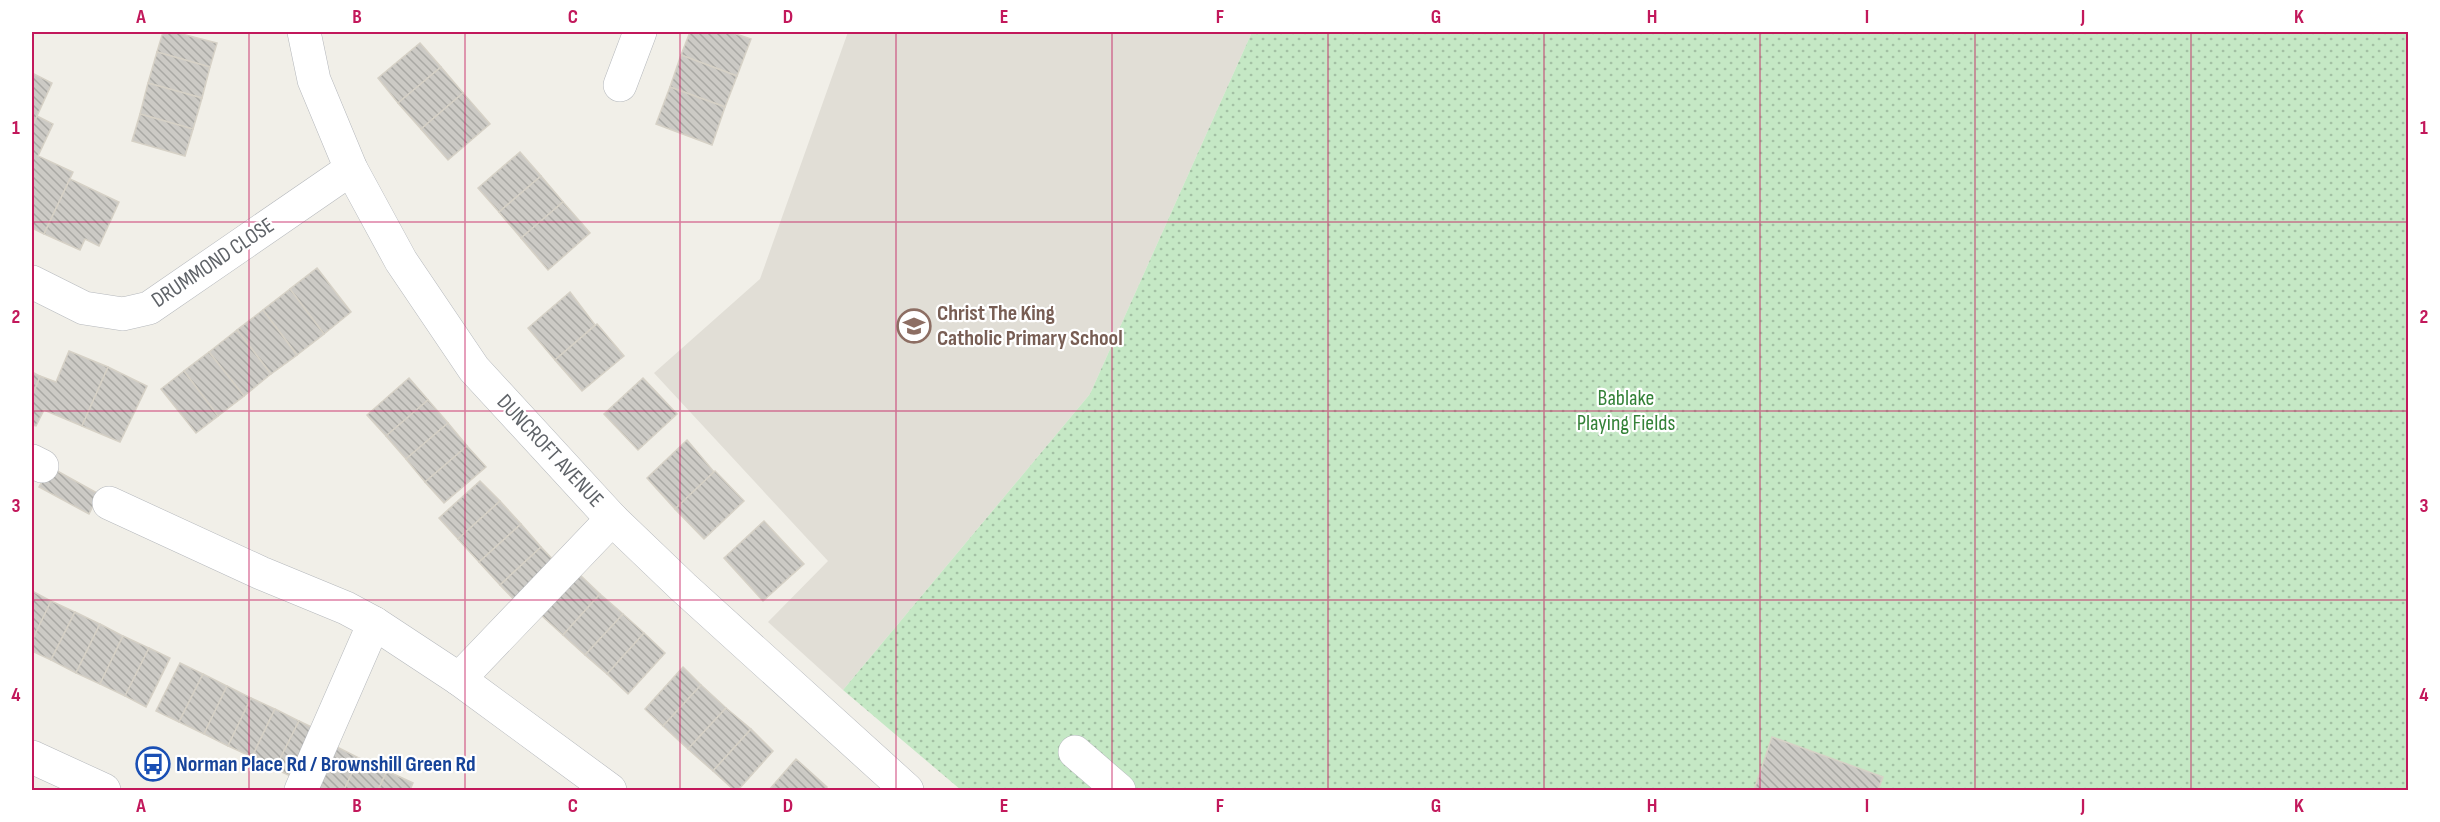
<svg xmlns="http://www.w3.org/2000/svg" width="2440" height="822" viewBox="0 0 2440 822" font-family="'Sofia Sans Condensed',sans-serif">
<defs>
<pattern id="park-dots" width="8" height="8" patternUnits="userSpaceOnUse" patternTransform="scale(1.5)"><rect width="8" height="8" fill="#c5e8c5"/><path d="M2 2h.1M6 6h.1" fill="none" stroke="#a3c0a4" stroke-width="1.8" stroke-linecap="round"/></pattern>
<pattern id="building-back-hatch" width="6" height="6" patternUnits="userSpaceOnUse" patternTransform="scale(1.5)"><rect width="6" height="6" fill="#cccac5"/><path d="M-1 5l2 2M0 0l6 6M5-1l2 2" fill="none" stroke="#a9a8a4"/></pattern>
</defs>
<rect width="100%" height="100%" fill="#f1efe8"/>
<path fill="#e1ded6" d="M848,32H1252L1090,394L843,690L768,622L828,561L654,373L760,279Z"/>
<path fill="url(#park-dots)" d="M1252,32H2408V790H961L843,690L1090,394Z"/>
<g fill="url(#building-back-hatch)" stroke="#d6d1c6" stroke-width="1.5">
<path d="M163,32H174L217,43L210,67L157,52Z"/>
<path d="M690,32H730L751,39L737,76L681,55Z"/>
<path d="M420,43L441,67L398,103L378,78Z"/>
<path d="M157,52L210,67L202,98L148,83Z"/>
<path d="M681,55L737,76L725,107L670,87Z"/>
<path d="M441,67L463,93L421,129L398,103Z"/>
<path d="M32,73L52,83L32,127Z"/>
<path d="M148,83L202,98L193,129L140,114Z"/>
<path d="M670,87L725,107L712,145L656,124Z"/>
<path d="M463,93L490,124L448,160L421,129Z"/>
<path d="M140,114L193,129L185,156L132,141Z"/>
<path d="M37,116L53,124L38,156L73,172L44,234L32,228V127Z"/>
<path d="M520,152L541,176L499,212L478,188Z"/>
<path d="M541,176L563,202L521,238L499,212Z"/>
<path d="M70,179L119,202L99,246L85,239L80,250L44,234Z"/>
<path d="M563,202L590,233L548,270L521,238Z"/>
<path d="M317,268L351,312L324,334L290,289Z"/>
<path d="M290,289L324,334L297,355L263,310Z"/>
<path d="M570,292L595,325L555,360L528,328Z"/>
<path d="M263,310L297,355L271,374L237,330Z"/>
<path d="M597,324L624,356L582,391L555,360Z"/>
<path d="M237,330L271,374L244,396L209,352Z"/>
<path d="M69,351L108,367L82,426L44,410L36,426L32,425V396L40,376L56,382Z"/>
<path d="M209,352L244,396L218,416L184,371Z"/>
<path d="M108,367L147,386L120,442L82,426Z"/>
<path d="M184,371L218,416L196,433L161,389Z"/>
<path d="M32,372L40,376L32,396Z"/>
<path d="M409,378L428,400L386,436L367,415Z"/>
<path d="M643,378L677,414L638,450L604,414Z"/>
<path d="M428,400L448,423L406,459L386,436Z"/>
<path d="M448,423L467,446L425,482L406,459Z"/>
<path d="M687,440L714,472L675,509L647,478Z"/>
<path d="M467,446L486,467L444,503L425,482Z"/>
<path d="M50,467L99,494L89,514L39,487Z"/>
<path d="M715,471L744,501L704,539L675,509Z"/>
<path d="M480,481L500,501L458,539L439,518Z"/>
<path d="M500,501L521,524L479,562L458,539Z"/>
<path d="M764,521L804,564L763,601L724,558Z"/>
<path d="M521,524L541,547L500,585L479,562Z"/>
<path d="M541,547L560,567L519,605L500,585Z"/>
<path d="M579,574L600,594L563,635L541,615Z"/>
<path d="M32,591L51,601L32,641Z"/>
<path d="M600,594L623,614L585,655L563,635Z"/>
<path d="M51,601L75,612L51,660L32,651V641Z"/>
<path d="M75,612L100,624L76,673L51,660Z"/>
<path d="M623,614L644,633L607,674L585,655Z"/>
<path d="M100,624L123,636L100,684L76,673Z"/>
<path d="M644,633L665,653L628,694L607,674Z"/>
<path d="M123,636L149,648L125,696L100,684Z"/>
<path d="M149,648L170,658L146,707L125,696Z"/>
<path d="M180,663L203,674L179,722L156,711Z"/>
<path d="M683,667L701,685L663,726L645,709Z"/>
<path d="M203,674L227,686L204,734L179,722Z"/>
<path d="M701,685L726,708L688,749L663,726Z"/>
<path d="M227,686L251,698L228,746L204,734Z"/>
<path d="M251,698L275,709L252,757L228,746Z"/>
<path d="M726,708L751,729L713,771L688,749Z"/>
<path d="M275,709L299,721L275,769L252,757Z"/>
<path d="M299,721L320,731L297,779L275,769Z"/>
<path d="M751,729L773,751L738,790H734L713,771Z"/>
<path d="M1772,737L1883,777L1878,790H1754Z"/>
<path d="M333,745L359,758L344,790H312Z"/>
<path d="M359,758L387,771L378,790H344Z"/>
<path d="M796,759L827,787L824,790H769Z"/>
<path d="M387,771L413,783L410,790H378Z"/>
</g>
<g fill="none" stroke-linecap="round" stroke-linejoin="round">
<g stroke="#b5b8bc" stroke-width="34">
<g id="minor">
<path d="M304,32L314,80L351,169L401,261L474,369L612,519L683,587L907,790"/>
<path d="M620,85L640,32"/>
<path d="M32,282L84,308L123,314L149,308L351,169"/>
<path d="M32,461L42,466"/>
<path d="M109,503L261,573L346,608L374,623L459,679"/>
<path d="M1075,752L1119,790"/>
<path d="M32,757L104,790"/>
<path d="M301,790L374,623"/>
<path d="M610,790L459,679L612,519"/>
</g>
</g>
<use href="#minor" stroke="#fff" stroke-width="33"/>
</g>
<path fill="none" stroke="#c2185b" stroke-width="1.5" stroke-opacity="0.55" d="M249,32V790M465,32V790M680,32V790M896,32V790M1112,32V790M1328,32V790M1544,32V790M1760,32V790M1975,32V790M2191,32V790M32,222H2408M32,411H2408M32,600H2408"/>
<defs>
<g id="school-ring" transform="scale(1.725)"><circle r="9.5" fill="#fff" stroke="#8d6e63" stroke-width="1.5"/><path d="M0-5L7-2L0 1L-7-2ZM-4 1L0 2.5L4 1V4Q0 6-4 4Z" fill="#8d6e63"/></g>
<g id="bus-ring" transform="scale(1.725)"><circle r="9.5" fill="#fff" stroke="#1a4fb4" stroke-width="1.5"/><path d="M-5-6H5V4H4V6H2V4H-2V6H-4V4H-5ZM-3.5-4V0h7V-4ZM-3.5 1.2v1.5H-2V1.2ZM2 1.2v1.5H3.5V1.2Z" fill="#1a4fb4"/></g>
</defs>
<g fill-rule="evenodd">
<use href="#school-ring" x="914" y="326"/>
<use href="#bus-ring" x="153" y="764"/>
</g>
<g text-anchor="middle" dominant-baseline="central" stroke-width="4.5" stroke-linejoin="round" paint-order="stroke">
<g font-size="22" fill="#5f6368" stroke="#fff">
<text transform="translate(213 263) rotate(-34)">DRUMMOND CLOSE</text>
<text transform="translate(550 451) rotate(47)">DUNCROFT AVENUE</text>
</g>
<g font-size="22" font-weight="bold" fill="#785e54" stroke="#fff" text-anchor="start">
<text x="937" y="313">Christ The King<tspan x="937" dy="25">Catholic Primary School</tspan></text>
</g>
<g font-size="22" fill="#348238" stroke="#fff">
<text x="1626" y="398">Bablake<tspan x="1626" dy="25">Playing Fields</tspan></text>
</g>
<g font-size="22" font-weight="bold" fill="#164399" stroke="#fff" text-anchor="start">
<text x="176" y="764">Norman Place Rd / Brownshill Green Rd</text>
</g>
</g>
<rect width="2440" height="822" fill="none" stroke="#ffffff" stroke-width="66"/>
<rect x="33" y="33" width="2374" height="756" fill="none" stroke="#c2185b" stroke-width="2"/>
<g font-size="20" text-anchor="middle" font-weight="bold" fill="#c2185b">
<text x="141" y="23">A</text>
<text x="357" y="23">B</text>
<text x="573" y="23">C</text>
<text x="788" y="23">D</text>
<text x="1004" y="23">E</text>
<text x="1220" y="23">F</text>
<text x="1436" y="23">G</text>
<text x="1652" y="23">H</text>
<text x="1867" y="23">I</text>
<text x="2083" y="23">J</text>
<text x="2299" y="23">K</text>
<text x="16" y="134">1</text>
<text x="2424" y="134">1</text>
<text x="16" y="323">2</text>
<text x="2424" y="323">2</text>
<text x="16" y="512">3</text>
<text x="2424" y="512">3</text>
<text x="16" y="701">4</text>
<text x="2424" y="701">4</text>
<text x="141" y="812">A</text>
<text x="357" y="812">B</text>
<text x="573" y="812">C</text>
<text x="788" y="812">D</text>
<text x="1004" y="812">E</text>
<text x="1220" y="812">F</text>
<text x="1436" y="812">G</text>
<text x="1652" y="812">H</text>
<text x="1867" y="812">I</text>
<text x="2083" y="812">J</text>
<text x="2299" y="812">K</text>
</g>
</svg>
